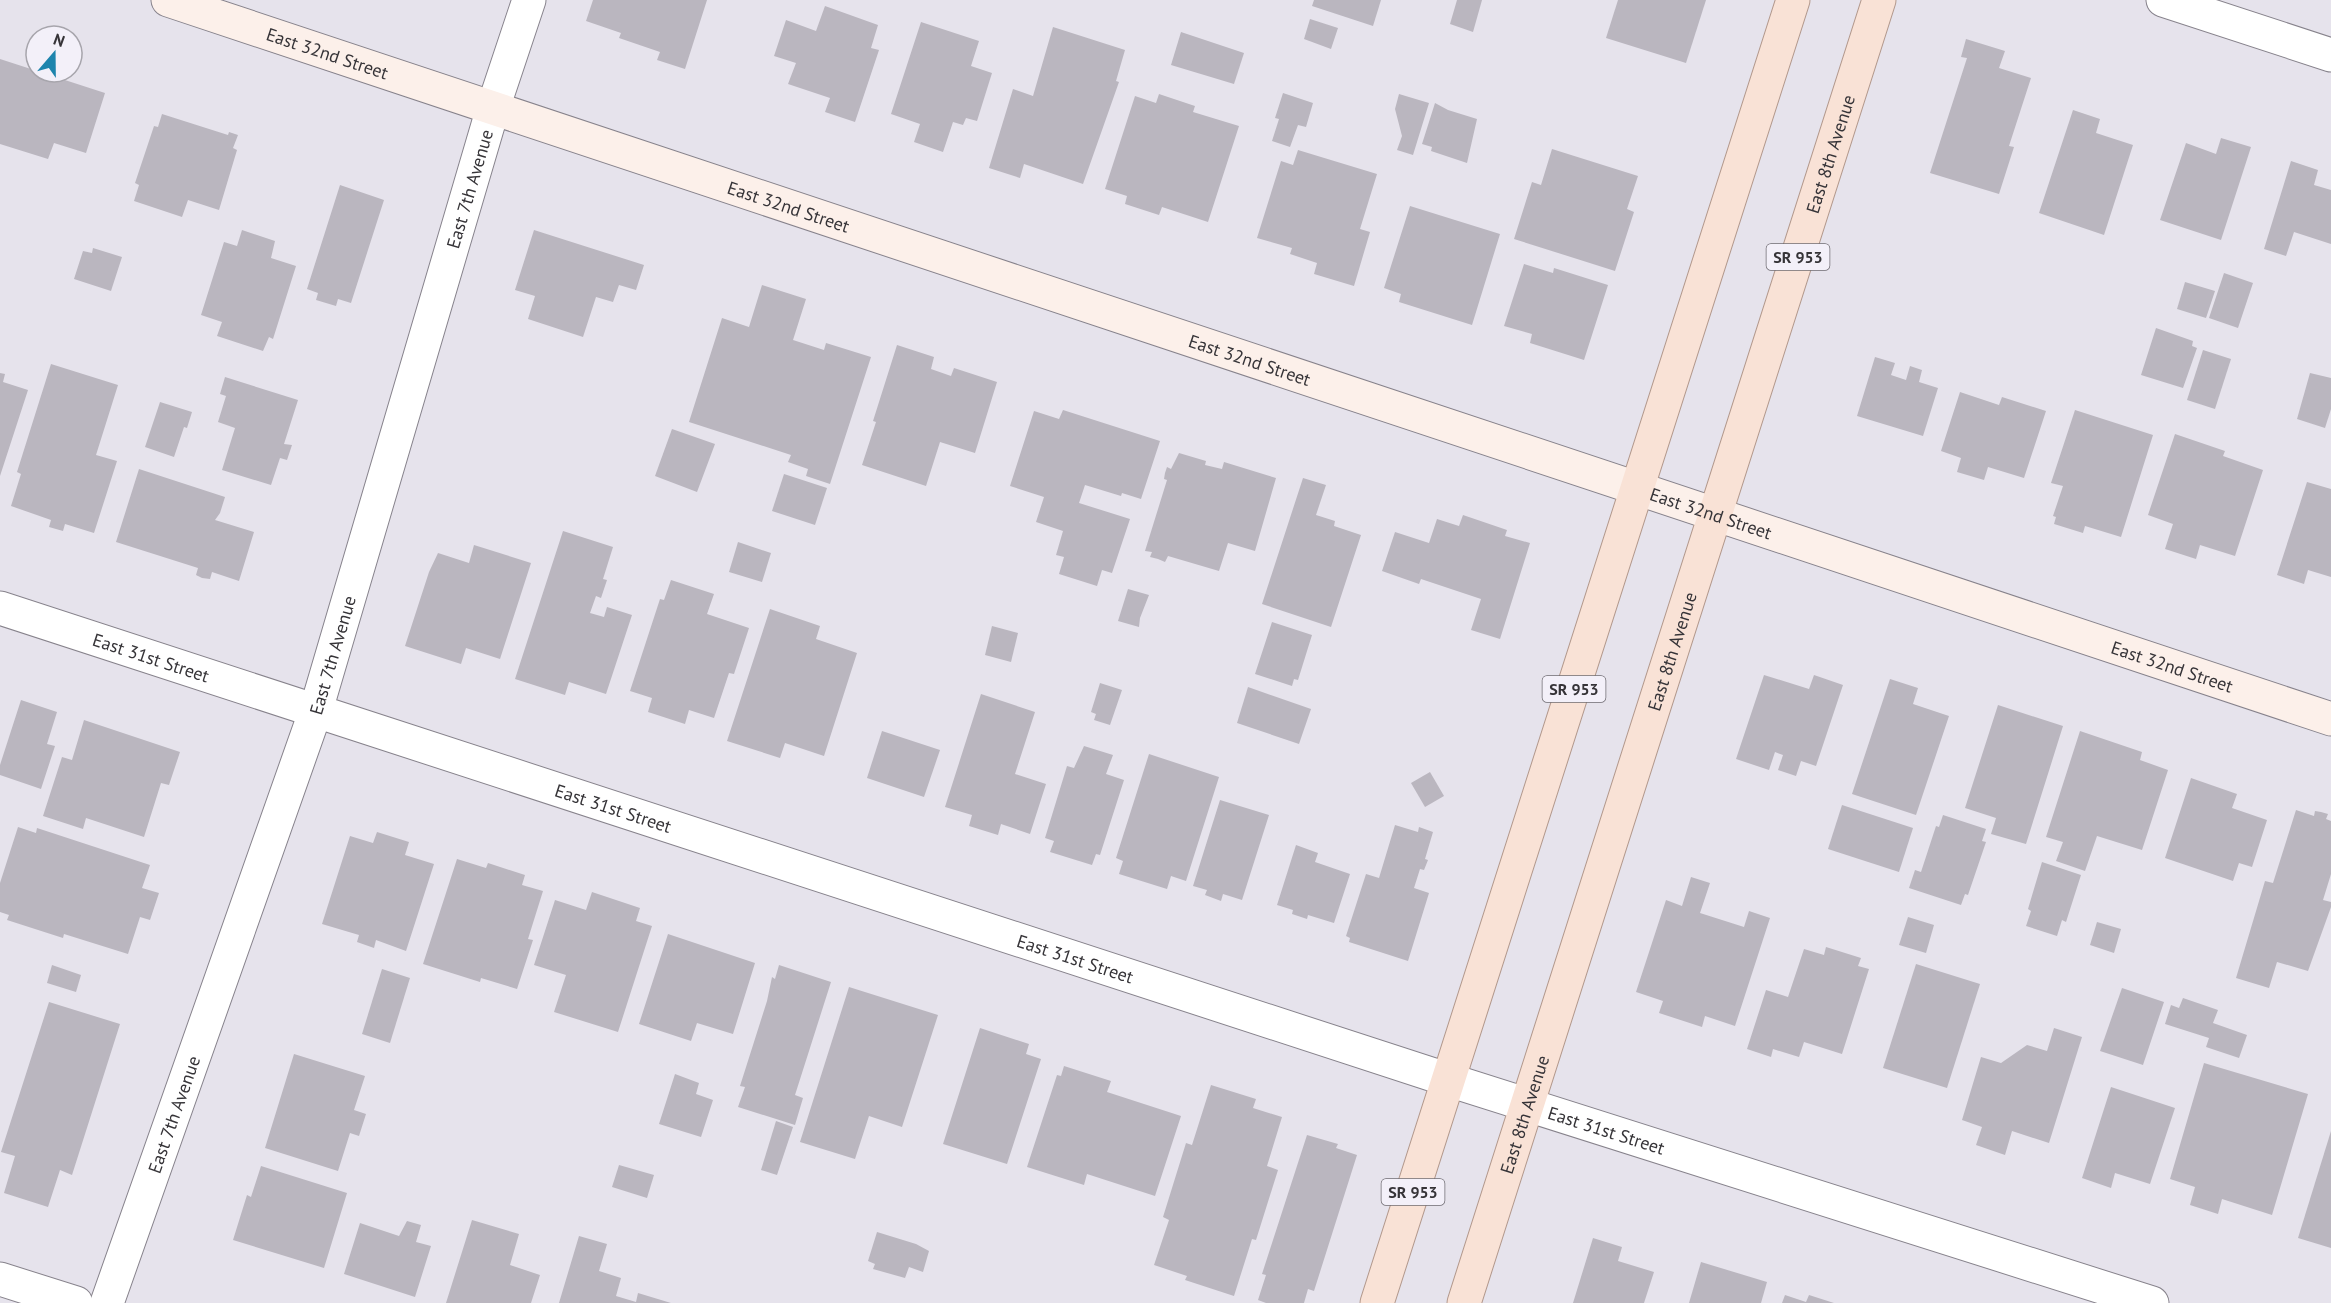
<svg xmlns="http://www.w3.org/2000/svg" width="2331" height="1303" viewBox="0 0 2331 1303" font-family="'PT Sans',sans-serif">
<rect width="100%" height="100%" fill="#e6e3ec"/>
<g fill="#bab6bf">
<path d="M593,0H707L685,69L657,60L660,52L619,38L621,33L586,21Z"/>
<path d="M1314,0H1381L1373,26L1312,6Z"/>
<path d="M1457,0H1482L1473,32L1450,24Z"/>
<path d="M1618,0H1706L1686,63L1606,38Z"/>
<path d="M825,6L878,25L871,48L879,50L855,122L825,112L830,98L788,84L796,63L774,56L786,20L816,31Z"/>
<path d="M1310,19L1338,28L1331,49L1304,39Z"/>
<path d="M921,22L979,41L971,66L992,73L977,121L966,118L963,125L953,122L943,152L914,142L920,124L891,114Z"/>
<path d="M1053,27L1125,50L1116,81L1119,82L1083,184L1024,164L1020,178L989,168L1013,89L1033,96Z"/>
<path d="M1181,32L1244,53L1234,84L1171,65Z"/>
<path d="M1966,39L2005,51L1999,68L2031,78L2009,146L2014,147L1999,194L1930,173L1967,58L1961,57Z"/>
<path d="M0,59L105,93L86,153L54,143L48,159L0,144Z"/>
<path d="M1283,93L1313,103L1306,127L1298,125L1290,147L1272,141L1279,119L1275,118Z"/>
<path d="M1159,94L1195,106L1193,112L1239,126L1208,222L1162,207L1159,215L1125,204L1127,196L1105,189L1135,96L1156,103Z"/>
<path d="M1399,94L1429,103L1413,155L1397,150L1402,136L1395,109Z"/>
<path d="M1435,103L1448,110L1477,119L1467,163L1431,151L1432,147L1422,144Z"/>
<path d="M2073,110L2100,119L2096,133L2133,145L2104,235L2039,213Z"/>
<path d="M162,114L228,135L229,132L238,135L233,148L237,150L219,210L188,200L182,217L134,201L139,185L135,183L154,126L158,127Z"/>
<path d="M2221,138L2251,147L2221,240L2160,220L2186,143L2216,154Z"/>
<path d="M1552,149L1638,176L1627,209L1634,212L1615,271L1514,239L1532,182L1541,185Z"/>
<path d="M1298,150L1377,174L1360,229L1370,232L1354,286L1314,274L1317,263L1290,254L1292,248L1257,238L1281,161L1293,165Z"/>
<path d="M2291,161L2318,170L2314,185L2331,190V244L2294,232L2286,256L2264,249Z"/>
<path d="M340,185L384,200L351,303L338,299L336,306L316,300L318,293L307,289Z"/>
<path d="M1410,206L1500,234L1472,325L1399,302L1401,294L1384,288Z"/>
<path d="M242,230L275,241L271,258L296,266L273,339L269,337L263,351L217,336L222,322L201,315L224,242L237,246Z"/>
<path d="M534,230L644,265L636,290L619,285L613,302L596,297L583,337L528,319L535,296L515,290Z"/>
<path d="M93,248L122,257L111,291L74,279L83,251L92,253Z"/>
<path d="M1524,264L1553,273L1554,268L1608,285L1584,360L1530,343L1532,334L1504,326Z"/>
<path d="M2224,273L2253,283L2238,328L2209,318Z"/>
<path d="M2185,282L2215,291L2206,318L2177,309Z"/>
<path d="M762,285L806,299L793,340L824,350L826,343L871,357L830,484L806,476L808,469L788,462L791,455L689,422L722,318L749,327Z"/>
<path d="M2156,328L2193,341L2192,346L2197,348L2183,388L2141,375Z"/>
<path d="M897,345L934,357L931,369L951,376L954,368L997,382L975,453L940,442L926,486L862,465L876,422L873,421Z"/>
<path d="M2203,350L2231,359L2215,409L2187,400Z"/>
<path d="M1875,357L1895,363L1891,375L1906,380L1910,366L1922,370L1919,382L1938,388L1923,436L1857,416Z"/>
<path d="M51,364L118,385L96,455L117,461L94,533L65,524L63,531L49,527L51,520L11,506L21,474L17,472Z"/>
<path d="M0,373L5,374L3,382L28,390L0,476Z"/>
<path d="M2310,373L2331,378V409L2325,428L2297,419Z"/>
<path d="M225,377L298,400L284,444L292,445L287,460L280,458L271,485L222,470L235,428L218,422L226,396L220,394Z"/>
<path d="M1960,392L1999,405L2002,397L2046,411L2024,478L1988,467L1984,480L1957,472L1961,458L1941,451Z"/>
<path d="M160,402L192,412L187,428L184,427L174,457L145,447Z"/>
<path d="M1063,410L1160,441L1141,499L1122,493L1121,496L1085,485L1079,503L1130,519L1112,573L1102,570L1097,586L1059,574L1064,557L1056,555L1063,531L1036,522L1044,497L1010,486L1034,411L1059,419Z"/>
<path d="M2075,410L2153,435L2121,537L2085,526L2083,533L2054,524L2056,517L2053,516L2063,486L2051,483Z"/>
<path d="M672,429L715,444L697,492L655,476Z"/>
<path d="M2175,434L2225,451L2223,456L2263,470L2235,556L2200,545L2196,559L2165,549L2173,524L2148,515Z"/>
<path d="M1179,453L1206,461L1205,465L1222,469L1224,462L1276,478L1255,551L1228,543L1219,571L1168,556L1165,562L1158,559L1150,557L1152,552L1145,551L1167,480L1164,479L1165,473L1167,467L1171,469Z"/>
<path d="M139,469L225,497L220,513L215,520L254,532L239,581L212,572L210,579L202,578L196,575L198,568L116,542Z"/>
<path d="M784,474L827,488L815,525L772,511Z"/>
<path d="M1303,478L1326,485L1316,515L1335,521L1334,526L1361,535L1331,627L1262,604Z"/>
<path d="M2307,482L2331,489V577L2308,570L2304,584L2277,575Z"/>
<path d="M1463,515L1507,530L1505,536L1530,543L1500,639L1471,630L1481,599L1421,579L1419,584L1382,571L1395,532L1429,543L1437,519L1459,526Z"/>
<path d="M563,531L613,547L603,579L607,580L601,598L596,596L590,613L604,617L607,607L632,615L606,694L569,682L565,695L515,679Z"/>
<path d="M738,542L771,553L762,582L729,572Z"/>
<path d="M474,545L531,563L500,659L466,648L461,664L405,646L429,572L438,553L469,563Z"/>
<path d="M671,580L714,594L707,614L749,628L734,674L729,673L714,718L689,710L685,724L648,712L652,698L630,691L660,599L664,600Z"/>
<path d="M1128,589L1149,595L1140,618L1139,627L1118,621Z"/>
<path d="M770,609L820,626L816,639L857,653L824,756L785,743L780,758L727,741Z"/>
<path d="M1272,622L1312,635L1298,680L1294,679L1292,686L1255,674Z"/>
<path d="M992,626L1018,633L1011,662L985,655Z"/>
<path d="M1764,675L1809,689L1814,675L1843,685L1816,766L1801,761L1796,776L1778,770L1783,755L1775,752L1769,770L1736,759Z"/>
<path d="M1890,679L1918,688L1913,704L1949,716L1916,815L1852,794Z"/>
<path d="M1100,683L1122,690L1110,725L1094,720L1096,714L1091,712Z"/>
<path d="M1248,687L1311,709L1299,744L1237,723Z"/>
<path d="M981,694L1035,712L1015,774L1046,784L1030,834L1001,824L998,835L969,826L972,815L945,807Z"/>
<path d="M21,700L57,712L47,744L55,746L41,789L0,775V765Z"/>
<path d="M1998,705L2063,726L2026,844L1991,834L1996,818L1965,808Z"/>
<path d="M84,720L180,752L169,785L161,783L144,837L86,818L83,829L43,816L62,757L72,760Z"/>
<path d="M882,731L940,750L924,797L867,778Z"/>
<path d="M2080,731L2142,752L2140,760L2168,770L2142,850L2097,836L2085,871L2056,861L2063,842L2046,837Z"/>
<path d="M1084,746L1113,755L1106,774L1124,780L1100,855L1096,854L1092,865L1050,852L1054,841L1045,838L1067,766L1074,768Z"/>
<path d="M1149,754L1219,777L1186,881L1171,876L1167,889L1119,874L1123,861L1116,858Z"/>
<path d="M1430,772L1444,796L1425,807L1411,783Z"/>
<path d="M2191,778L2237,794L2232,808L2267,820L2252,867L2239,863L2233,881L2165,858Z"/>
<path d="M1220,800L1269,815L1242,900L1223,894L1221,901L1205,895L1207,890L1193,886Z"/>
<path d="M1842,805L1913,828L1899,872L1828,849Z"/>
<path d="M2296,810L2314,816L2315,811L2321,812L2328,814L2326,819L2331,821V874L2323,900L2331,902V907L2308,971L2277,962L2269,988L2236,978L2265,881L2273,883Z"/>
<path d="M1943,815L1986,829L1982,841L1986,842L1968,895L1965,894L1961,905L1909,888L1915,870L1921,872L1936,826L1939,827Z"/>
<path d="M1395,825L1418,832L1419,827L1433,832L1425,859L1428,860L1424,870L1420,869L1414,888L1429,893L1408,961L1349,942L1350,938L1346,936L1366,874L1379,878Z"/>
<path d="M18,827L36,833L37,828L150,865L142,888L159,893L150,920L140,917L128,954L64,934L63,938L7,920L9,915L0,912V883Z"/>
<path d="M377,832L409,842L405,855L434,864L406,951L376,940L374,948L357,942L359,935L322,924L350,836L373,843Z"/>
<path d="M1296,845L1318,853L1315,862L1350,874L1334,923L1308,915L1307,919L1292,914L1293,910L1277,905Z"/>
<path d="M457,859L486,868L488,863L525,875L522,885L543,891L528,939L533,940L517,989L481,978L480,982L423,964Z"/>
<path d="M2042,862L2081,875L2066,922L2062,920L2057,936L2026,926L2031,911L2028,909Z"/>
<path d="M1691,877L1710,883L1700,913L1744,927L1749,911L1770,918L1735,1026L1705,1016L1702,1027L1659,1013L1663,1001L1636,992L1666,900L1682,906Z"/>
<path d="M592,892L640,908L636,921L652,926L618,1032L554,1012L566,975L534,965L555,900L586,910Z"/>
<path d="M1908,917L1934,925L1926,953L1899,945Z"/>
<path d="M2097,922L2121,929L2114,953L2090,945Z"/>
<path d="M668,934L755,963L733,1034L697,1023L691,1041L639,1024Z"/>
<path d="M1826,947L1861,958L1858,966L1869,969L1842,1054L1804,1042L1799,1057L1773,1049L1771,1057L1747,1049L1766,990L1788,997L1804,949L1824,955Z"/>
<path d="M1916,964L1980,984L1947,1088L1883,1068Z"/>
<path d="M52,965L81,975L76,992L47,983Z"/>
<path d="M779,965L831,982L795,1095L803,1098L795,1125L738,1107L745,1087L740,1086L767,1001L772,977L775,979Z"/>
<path d="M382,969L410,978L390,1043L362,1034Z"/>
<path d="M849,987L938,1015L902,1127L869,1116L855,1159L800,1142Z"/>
<path d="M2122,988L2164,1002L2143,1065L2100,1051Z"/>
<path d="M2183,998L2218,1010L2213,1023L2247,1035L2239,1058L2206,1047L2209,1038L2165,1024L2171,1005L2179,1008Z"/>
<path d="M49,1002L120,1024L72,1175L60,1170L48,1207L4,1193L15,1156L1,1152Z"/>
<path d="M980,1028L1029,1044L1026,1054L1041,1059L1007,1164L943,1144Z"/>
<path d="M2054,1028L2082,1037L2049,1143L2012,1131L2005,1155L1976,1145L1982,1127L1962,1120L1981,1057L2001,1063L2027,1045L2047,1051Z"/>
<path d="M294,1054L365,1076L354,1110L366,1114L359,1136L350,1133L338,1171L265,1148Z"/>
<path d="M2204,1063L2308,1094L2272,1215L2222,1199L2218,1214L2190,1205L2195,1187L2170,1179Z"/>
<path d="M1064,1066L1111,1081L1107,1092L1181,1116L1155,1196L1087,1174L1084,1185L1027,1167L1057,1075L1061,1076Z"/>
<path d="M675,1074L699,1083L696,1094L713,1100L701,1137L659,1124Z"/>
<path d="M1211,1085L1256,1099L1253,1108L1282,1117L1267,1166L1278,1170L1256,1240L1252,1239L1234,1296L1185,1280L1187,1276L1154,1265L1169,1220L1163,1217L1186,1143L1192,1145Z"/>
<path d="M2111,1087L2175,1108L2150,1184L2115,1173L2111,1188L2082,1178Z"/>
<path d="M776,1121L793,1127L777,1175L761,1170Z"/>
<path d="M2331,1131V1248L2298,1238Z"/>
<path d="M1307,1135L1338,1144L1336,1148L1357,1155L1314,1291L1308,1289L1304,1303H1266L1258,1300L1266,1275L1262,1274Z"/>
<path d="M619,1165L654,1175L647,1198L612,1187Z"/>
<path d="M261,1166L347,1193L324,1268L233,1240L247,1195L251,1197Z"/>
<path d="M472,1220L519,1234L510,1265L540,1275L531,1303H446Z"/>
<path d="M407,1221L421,1225L416,1242L431,1246L415,1297L344,1274L360,1223L399,1236Z"/>
<path d="M877,1232L916,1244L929,1251L923,1272L909,1267L905,1278L873,1269L875,1264L868,1261Z"/>
<path d="M579,1236L607,1244L599,1271L621,1278L616,1296L636,1302L638,1293L671,1303H559Z"/>
<path d="M1593,1238L1622,1247L1618,1261L1654,1272L1644,1303H1573Z"/>
<path d="M1701,1262L1767,1282L1761,1303H1689Z"/>
<path d="M1785,1295L1806,1302L1809,1295L1834,1303H1782Z"/>
</g>
<g fill="none" stroke-linecap="round" stroke-linejoin="round">
<g stroke="#87838c" stroke-width="35">
<g id="street">
<path d="M2163,0L2331,55"/>
<path id="s1" d="M0,608L1449,1080L2152,1303"/>
<path d="M0,1279L76,1303"/>
<path id="s2" d="M107,1303L316,710L493,108L529,0"/>
</g>
</g>
<g stroke="#87838c" stroke-width="35">
<g id="secondary">
<path id="s3" d="M168,0L2331,719"/>
</g>
</g>
<g stroke="#b2988c" stroke-width="35">
<g id="primary">
<path d="M1377,1303L1793,0"/>
<path id="s4" d="M1464,1303L1879,0"/>
</g>
</g>
<use href="#street" stroke="#fff" stroke-width="33"/>
<use href="#secondary" stroke="#fcf0ea" stroke-width="33"/>
<use href="#primary" stroke="#f9e2d6" stroke-width="33"/>
</g>
<g text-anchor="middle" dominant-baseline="central" stroke-width="6" stroke-linejoin="round" paint-order="stroke">
<g fill="#f3f0f9" stroke="#6f6c72" stroke-width="1.5">
<rect x="1766.5" y="244" width="63" height="26" rx="4.5"/>
<rect x="1542.5" y="676" width="63" height="26" rx="4.5"/>
<rect x="1381.5" y="1179" width="63" height="26" rx="4.5"/>
</g>
<g font-size="16" font-weight="bold" fill="#363438">
<text x="1798" y="257">SR 953</text>
<text x="1574" y="689">SR 953</text>
<text x="1413" y="1192">SR 953</text>
</g>
<g font-size="18" fill="#363438" stroke="#f3f0f9">
<text stroke="none"><textPath href="#s3" startOffset="168">East 32nd Street</textPath></text>
<text stroke="none"><textPath href="#s4" startOffset="1206">East 8th Avenue</textPath></text>
<text stroke="none"><textPath href="#s2" startOffset="1172">East 7th Avenue</textPath></text>
<text stroke="none"><textPath href="#s3" startOffset="654">East 32nd Street</textPath></text>
<text stroke="none"><textPath href="#s3" startOffset="1140">East 32nd Street</textPath></text>
<text stroke="none"><textPath href="#s3" startOffset="1626">East 32nd Street</textPath></text>
<text stroke="none"><textPath href="#s4" startOffset="684">East 8th Avenue</textPath></text>
<text stroke="none"><textPath href="#s2" startOffset="686">East 7th Avenue</textPath></text>
<text stroke="none"><textPath href="#s1" startOffset="159">East 31st Street</textPath></text>
<text stroke="none"><textPath href="#s3" startOffset="2112">East 32nd Street</textPath></text>
<text stroke="none"><textPath href="#s1" startOffset="645">East 31st Street</textPath></text>
<text stroke="none"><textPath href="#s1" startOffset="1131">East 31st Street</textPath></text>
<text stroke="none"><textPath href="#s2" startOffset="200">East 7th Avenue</textPath></text>
<text stroke="none"><textPath href="#s4" startOffset="198">East 8th Avenue</textPath></text>
<text stroke="none"><textPath href="#s1" startOffset="1689">East 31st Street</textPath></text>
</g>
</g>
<g transform="translate(54 54) rotate(20)"><circle r="28" fill="#f3f0f9" stroke="#a7a5ac" stroke-width="1.5"/>
<path d="M0-4.5L10 22L0 15L-10 22Z" fill="#1d84ad"/>
<text y="-9" font-size="16" font-weight="bold" text-anchor="middle" fill="#363438">N</text>
</g>
</svg>
